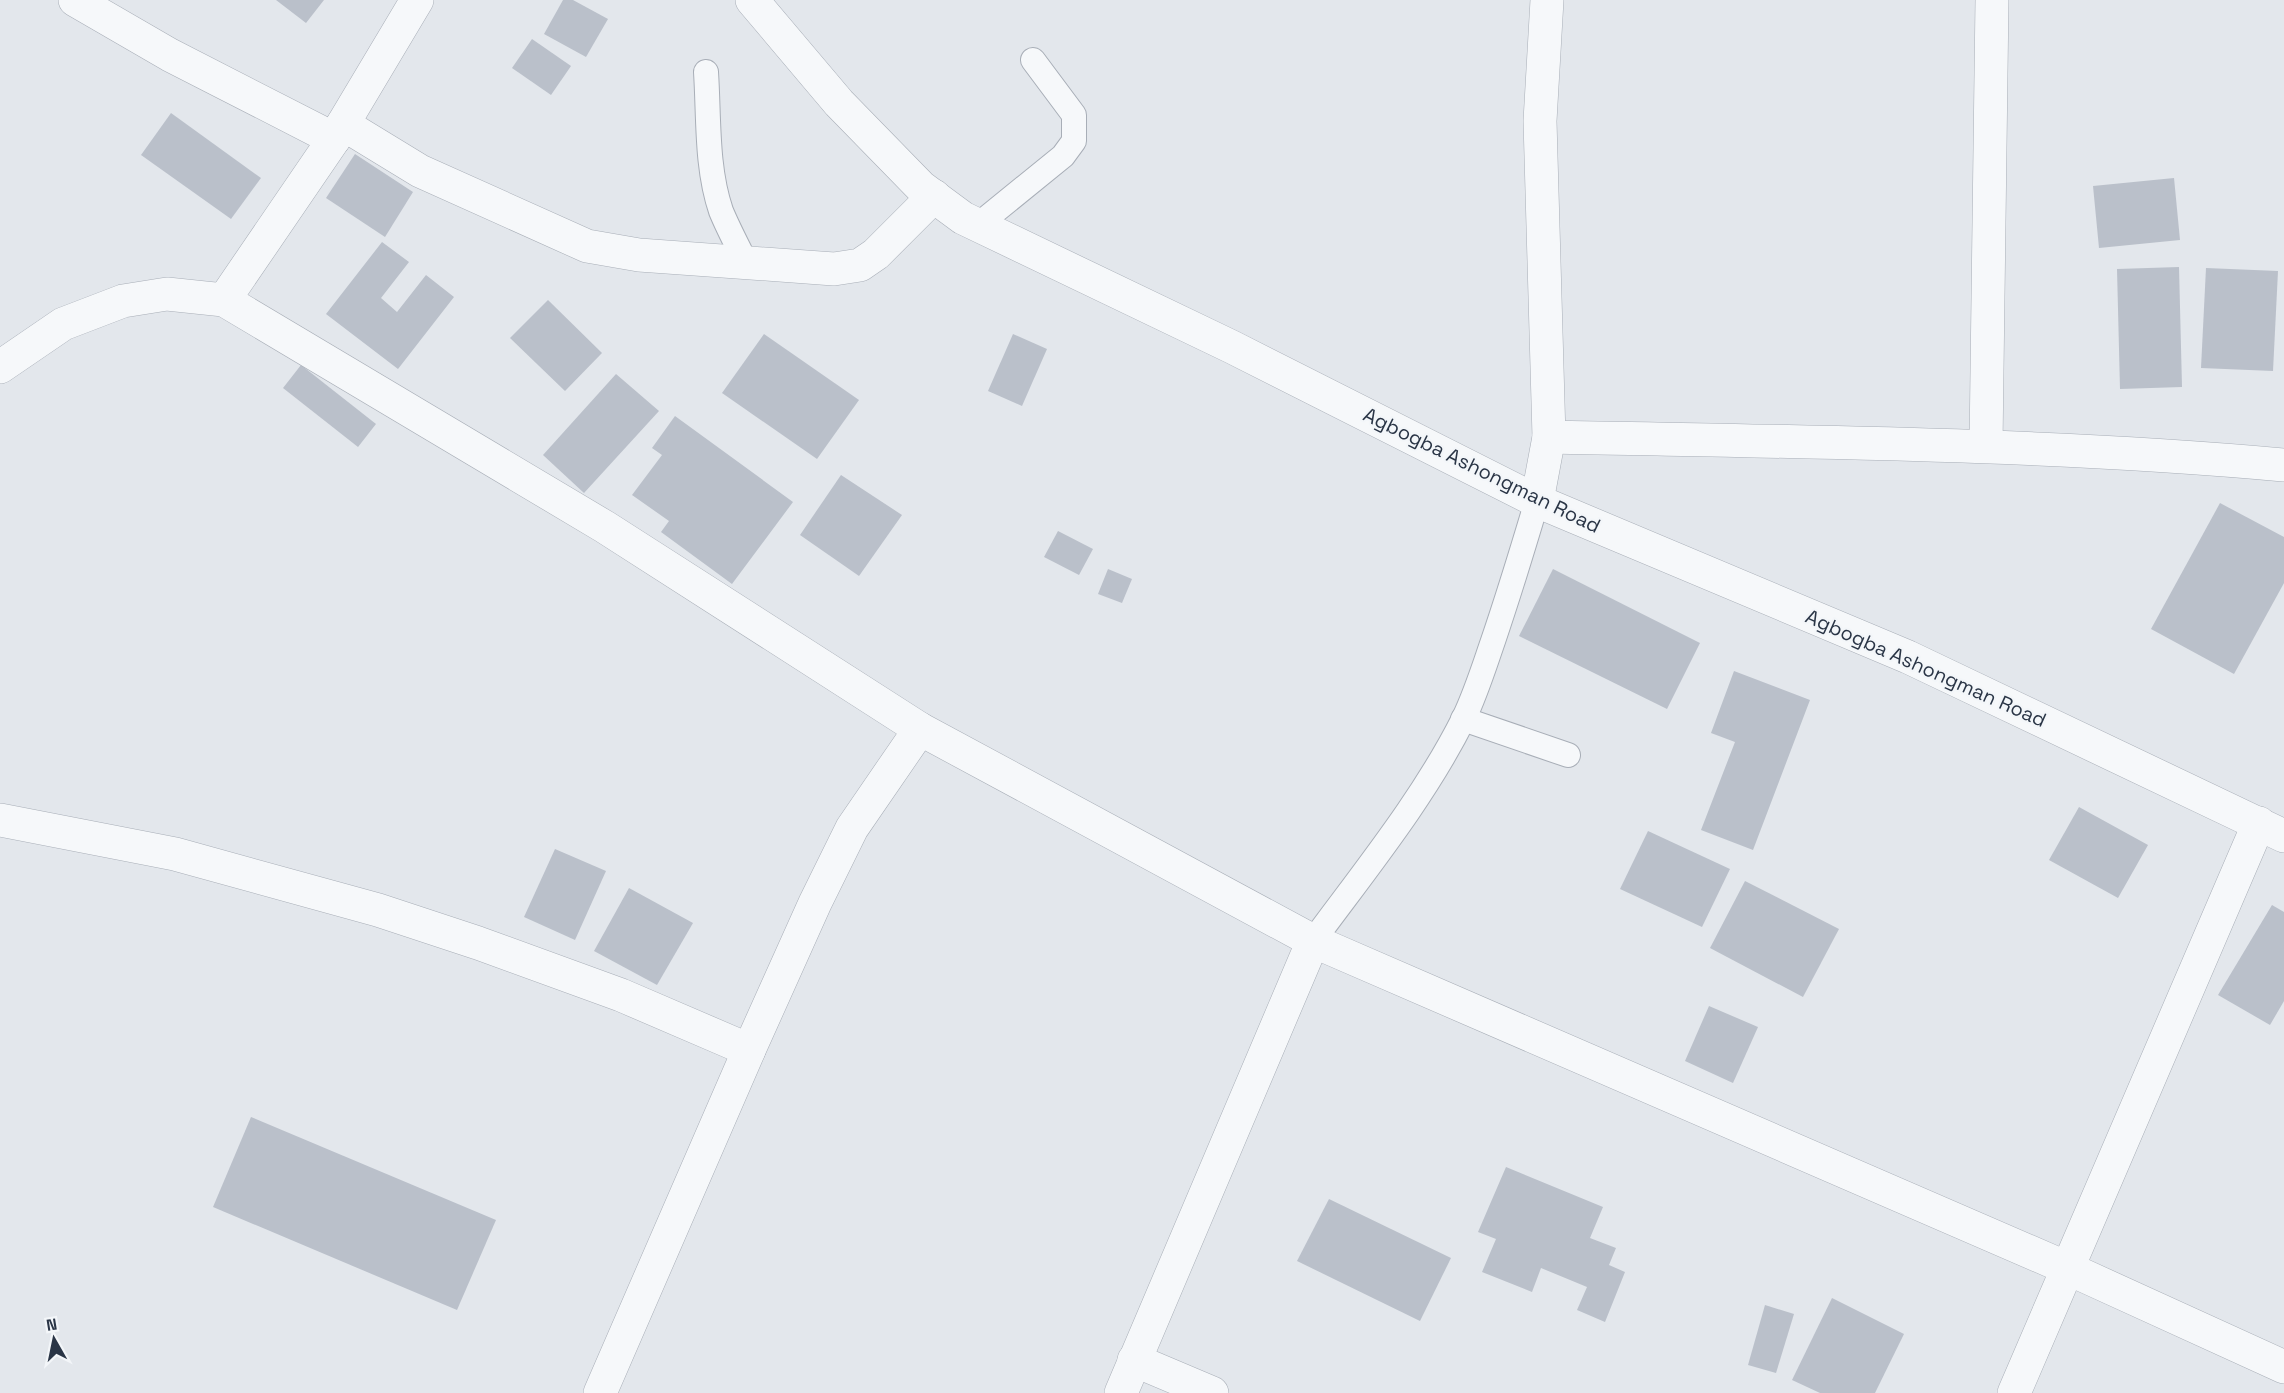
<svg xmlns="http://www.w3.org/2000/svg" width="2284" height="1393" viewBox="0 0 2284 1393" font-family="'Space Grotesk',sans-serif">
<rect width="100%" height="100%" fill="#e3e7ec"/>
<g fill="#bac0ca">
<path d="M276,0H324L306,23Z"/>
<path d="M563,0H573L608,19L586,57L544,34Z"/>
<path d="M532,39L571,66L551,95L512,68Z"/>
<path d="M171,113L261,178L231,219L141,155Z"/>
<path d="M355,154L413,192L385,237L326,198Z"/>
<path d="M2174,178L2180,240L2099,248L2093,186Z"/>
<path d="M382,242L409,262L381,298L397,312L426,275L454,297L398,369L326,314Z"/>
<path d="M2179,267L2182,387L2120,389L2117,269Z"/>
<path d="M2206,268L2278,271L2273,371L2201,368Z"/>
<path d="M548,300L602,353L565,391L510,338Z"/>
<path d="M764,334L859,400L817,459L722,393Z"/>
<path d="M1013,334L1047,349L1022,406L988,391Z"/>
<path d="M301,365L376,424L358,447L283,388Z"/>
<path d="M616,374L659,411L584,493L543,455Z"/>
<path d="M675,416L793,502L732,584L661,532L669,521L632,495L662,455L652,448Z"/>
<path d="M841,475L902,515L859,576L800,535Z"/>
<path d="M2220,503L2284,537V583L2234,674L2151,629Z"/>
<path d="M1058,531L1093,549L1079,575L1044,557Z"/>
<path d="M1108,569L1132,579L1122,603L1098,594Z"/>
<path d="M1553,569L1700,643L1667,709L1519,636Z"/>
<path d="M1734,671L1810,700L1753,850L1701,830L1735,742L1711,733Z"/>
<path d="M2079,807L2148,845L2118,898L2049,860Z"/>
<path d="M1648,831L1730,869L1702,927L1620,889Z"/>
<path d="M555,849L606,871L575,940L524,917Z"/>
<path d="M1745,881L1839,929L1803,997L1710,948Z"/>
<path d="M629,888L693,923L657,985L594,951Z"/>
<path d="M2272,905L2284,912V1001L2270,1025L2218,995Z"/>
<path d="M1709,1006L1758,1027L1733,1083L1685,1061Z"/>
<path d="M251,1117L496,1220L457,1310L213,1207Z"/>
<path d="M1506,1167L1603,1207L1590,1238L1616,1248L1609,1265L1625,1272L1605,1322L1577,1310L1587,1287L1541,1268L1532,1292L1482,1272L1496,1239L1478,1232Z"/>
<path d="M1329,1199L1451,1258L1420,1321L1297,1261Z"/>
<path d="M1832,1298L1904,1334L1875,1393H1820L1792,1380Z"/>
<path d="M1765,1305L1794,1314L1776,1373L1748,1365Z"/>
</g>
<g fill="none" stroke-linecap="round" stroke-linejoin="round">
<g stroke="#a8aeb7" stroke-width="26">
<g id="service">
<path d="M706,72C709,117 706,167 721,211C728,228 737,245 745,261"/>
<path d="M978,225L1063,156L1074,141V115L1033,60"/>
<path d="M1463,719L1568,755"/>
<path d="M1313,941C1366,869 1424,798 1464,718C1476,693 1484,667 1493,641C1509,594 1523,548 1537,501"/>
</g>
</g>
<g stroke="#a8aeb7" stroke-width="34">
<g id="minor">
<path d="M75,0L170,55L334,139"/>
<path d="M343,124L420,171L587,246L639,255L834,269L860,265L876,254L934,196"/>
<path d="M224,300L334,139L417,0"/>
<path d="M0,367L63,324L123,301L167,294L224,300L605,527L920,729L1313,941L2067,1268L2284,1367"/>
<path d="M1549,437C1794,442 2040,443 2284,465"/>
<path d="M1986,446L1992,0"/>
<path d="M1537,501L1549,437L1540,121L1547,0"/>
<path d="M0,820L175,854L378,910L478,943L621,995L749,1050"/>
<path d="M1134,1360L1212,1393"/>
<path d="M600,1393L749,1050L815,903L852,828L920,729"/>
<path d="M1121,1393L1313,941"/>
<path d="M2014,1393L2259,823"/>
</g>
</g>
<g stroke="#a8aeb7" stroke-width="34">
<path id="tertiary" d="M752,0L839,103L921,187L963,218L1232,347L1537,501L1908,657L2284,836"/>
</g>
<use href="#service" stroke="#f6f8fa" stroke-width="24"/>
<use href="#minor" stroke="#f6f8fa" stroke-width="33"/>
<use href="#tertiary" stroke="#f6f8fa" stroke-width="33"/>
</g>
<g text-anchor="middle" dominant-baseline="central" stroke-width="4.5" stroke-linejoin="round" paint-order="stroke">
<g font-size="20" fill="#2a3546" stroke="#f3f6f9">
<text transform="translate(1482 470) rotate(26)">Agbogba Ashongman Road</text>
<text transform="translate(1926 668) rotate(24)">Agbogba Ashongman Road</text>
</g>
</g>
<g transform="translate(54 1339) rotate(351)" stroke="#f3f6f9" stroke-width="4.5" paint-order="stroke">
<path d="M0-4.5L10 22L0 15L-10 22Z" fill="#2a3546"/>
<text y="-9" font-size="16" font-weight="bold" text-anchor="middle" fill="#2a3546">N</text>
</g>
</svg>
